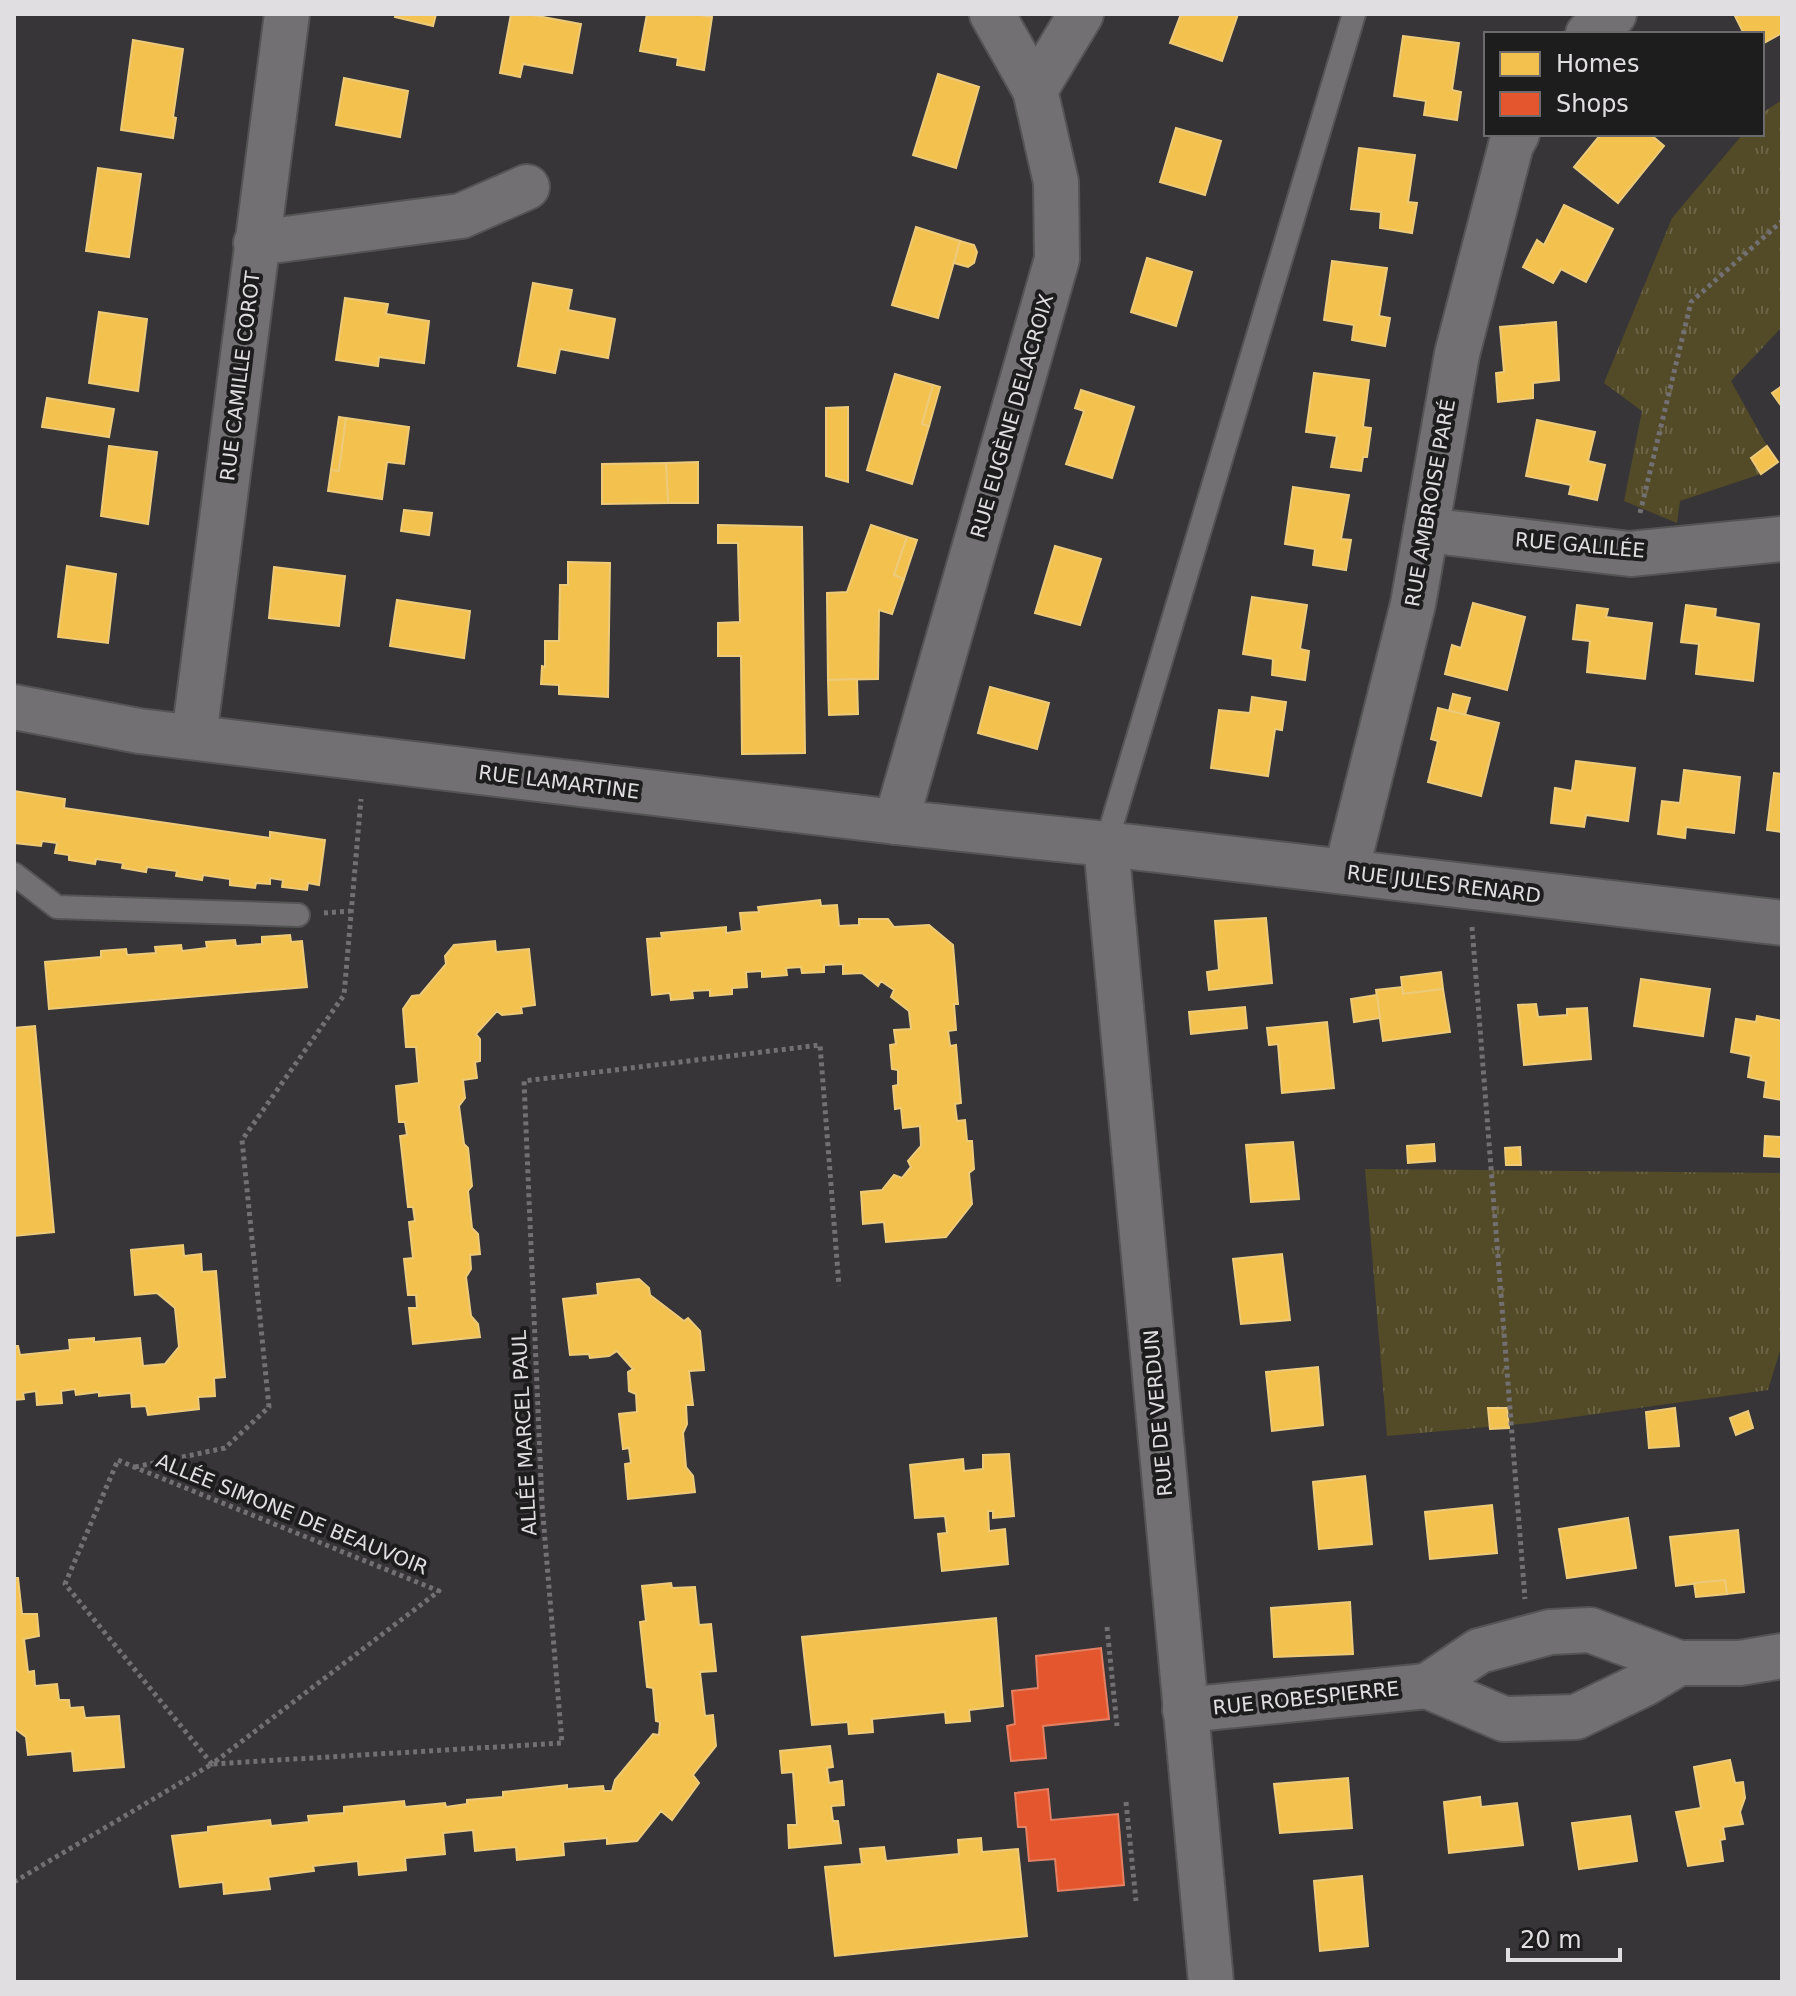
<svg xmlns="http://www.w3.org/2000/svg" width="1796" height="1996" viewBox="0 0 1796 1996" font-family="'DejaVu Sans',sans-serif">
<defs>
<pattern id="grass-tufts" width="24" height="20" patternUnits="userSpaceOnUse" patternTransform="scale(2)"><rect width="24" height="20" fill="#534a27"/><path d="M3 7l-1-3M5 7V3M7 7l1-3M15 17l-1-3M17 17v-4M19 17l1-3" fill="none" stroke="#6b6446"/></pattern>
</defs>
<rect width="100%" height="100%" fill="#373537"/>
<g fill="url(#grass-tufts)">
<path d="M1782,100V327L1731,381L1767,446L1751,458L1761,474L1680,501L1677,523L1624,501L1642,411L1604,383L1672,218L1743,134H1762V113Z"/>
<path d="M1365,1169L1782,1173V1344L1768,1390L1531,1423L1387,1436Z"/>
</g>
<g fill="#f2c14e" stroke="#edca7a" stroke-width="2">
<path d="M396,14H436L433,26L395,17Z"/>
<path d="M511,14H527L581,24L572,73L523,64L520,77L500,73Z"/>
<path d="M647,14H694L712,17L704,70L677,65L678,58L640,51Z"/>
<path d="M1181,14H1238L1222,61L1170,43Z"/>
<path d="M1734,14H1782V33L1762,44V34H1744Z"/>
<path d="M1403,36L1459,43L1452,90L1461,92L1457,120L1424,115L1426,101L1394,96Z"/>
<path d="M133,40L183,49L173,117L176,118L173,138L121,130Z"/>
<path d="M938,74L979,87L956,168L913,155Z"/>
<path d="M344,78L408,91L400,137L336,125Z"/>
<path d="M1176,128L1221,141L1205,195L1160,182Z"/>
<path d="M1601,134H1650L1664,146L1618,203L1574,167Z"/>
<path d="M1359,148L1415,155L1408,202L1417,203L1412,233L1380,228L1381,212L1351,209Z"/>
<path d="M98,168L141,174L129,257L86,251Z"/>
<path d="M1564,205L1613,229L1586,282L1561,269L1553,283L1523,267L1537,240L1544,245Z"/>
<path d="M916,227L960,241L938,318L892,305Z"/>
<path d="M960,241L974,245L977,252L974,263L968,267L954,263Z"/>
<path d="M1147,258L1192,272L1176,326L1131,312Z"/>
<path d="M1332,261L1387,268L1379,316L1390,318L1385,346L1352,340L1354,325L1324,320Z"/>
<path d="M533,283L572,290L568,310L615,319L608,358L560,349L555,373L518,366Z"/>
<path d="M345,298L388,304L386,314L429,321L424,363L379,357L378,366L336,360Z"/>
<path d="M99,312L147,319L138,391L89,383Z"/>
<path d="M1556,322L1559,380L1533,383V398L1498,402L1496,373L1504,372L1500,327Z"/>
<path d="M1314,373L1369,380L1363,427L1371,428L1367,457H1363L1361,471L1331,467L1337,436L1306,432Z"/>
<path d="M895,374L933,385L922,424L929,426L912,484L867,470Z"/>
<path d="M933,385L940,387L929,426L922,424Z"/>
<path d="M1782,386V407L1772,393Z"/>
<path d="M1081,390L1134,407L1112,478L1066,464L1084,411L1075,408Z"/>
<path d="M47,398L114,409L109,437L42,427Z"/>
<path d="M848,407V482L826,476V408Z"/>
<path d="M339,417L346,418L339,471L331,470Z"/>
<path d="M346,418L409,427L404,464L387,462L382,499L328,491L331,470L339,471Z"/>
<path d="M1537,420L1595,432L1588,461L1605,465L1597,500L1569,494L1571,485L1526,476Z"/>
<path d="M109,446L157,452L148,524L101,516Z"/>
<path d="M1767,446L1778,462L1761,474L1751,458Z"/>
<path d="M698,462V503H668L666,463Z"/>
<path d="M666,463L668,503L602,504V464Z"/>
<path d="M1293,487L1349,495L1341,539L1351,540L1346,570L1313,565L1315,549L1285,544Z"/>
<path d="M404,510L432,513L429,535L401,531Z"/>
<path d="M718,525L802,527L805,753L742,754L741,656H718V623L740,622L738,543H718Z"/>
<path d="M871,525L907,537L894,575L904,579L892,614L879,610L878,679L828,680L827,593L847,592Z"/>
<path d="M907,537L917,540L904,579L894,575Z"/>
<path d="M1055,546L1101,559L1080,625L1035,613Z"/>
<path d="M568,562L610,563L608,697L559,694V685L541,684L542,666L545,667V641H559L560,585H568Z"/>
<path d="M67,566L116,574L108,643L58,637Z"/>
<path d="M274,567L345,576L339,626L269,618Z"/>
<path d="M1252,597L1307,605L1300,649L1309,651L1305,680L1272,675L1273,659L1243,654Z"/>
<path d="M397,600L470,611L464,658L390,646Z"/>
<path d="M1473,603L1525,617L1507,690L1445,674L1452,645L1461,648Z"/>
<path d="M1577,605L1608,609L1606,617L1652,623L1645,679L1587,672L1590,641L1573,639Z"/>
<path d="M1686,605L1716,609L1715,617L1759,624L1753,681L1696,674L1699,644L1681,642Z"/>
<path d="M857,679L858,714L829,715L828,680Z"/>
<path d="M990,687L1049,703L1037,749L978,733Z"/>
<path d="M1453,694L1470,698L1465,715L1449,711Z"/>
<path d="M1252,697L1286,702L1282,730L1275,729L1268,776L1211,768L1219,710L1250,713Z"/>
<path d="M1438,708L1499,723L1481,796L1428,782L1438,741L1431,739Z"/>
<path d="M1576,761L1635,768L1628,821L1586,815L1584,827L1551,823L1555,788L1572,791Z"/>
<path d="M1684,770L1740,777L1734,833L1686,827L1685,838L1658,834L1662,801L1680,803Z"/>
<path d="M1774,773L1782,774V832L1767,830Z"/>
<path d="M14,791L65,799L64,808L270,838V832L325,840L319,885L308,883L307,890L282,887L283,880L270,878V884L256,883L255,888L230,885V879L203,875L202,880L176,876L177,871L147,867L146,872L122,868L123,863L96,859L95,864L69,860V855L55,853L57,843L42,841L41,846L15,843Z"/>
<path d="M820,900L821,906L837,905L839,926L859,925V919H888L894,927L929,925L953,945L958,1004H954L956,1030L948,1031L950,1046L956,1045L961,1103L955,1104L957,1121L965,1120L967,1141H972L974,1169L969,1173L972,1204L946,1237L886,1242L884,1222L863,1224L861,1192L882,1190L894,1175L902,1178L911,1167L908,1161L921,1146L920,1126L903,1128L901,1108L895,1109L893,1086L898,1085V1070L892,1069L890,1045L896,1044L894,1030L911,1029L909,1011L891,997L894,990L881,981L878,986L862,973L843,974V964L824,965V972L802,973L801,967L786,968L787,975L762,977V971L746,972L747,987L732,988V994L710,996V990L692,991L693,998L671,1000L670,993L652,995L647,939L662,938L661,933L726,927V933L742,931L740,913L759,912L758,907Z"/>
<path d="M1266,918L1272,983L1209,990L1207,972L1219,970L1215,921Z"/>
<path d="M290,935L291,942L302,941L307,987L49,1009L45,962L101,957V951L126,949L127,955L156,953L155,947L181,945L182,951L207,948L206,942L235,940L236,946L262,944V937Z"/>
<path d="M495,941L496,952L529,949L535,1005L521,1007L522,1013L502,1015L497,1011L476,1034L480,1039V1061L475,1062L477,1078L463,1080L465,1098L459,1106L464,1144L468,1148L472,1186L468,1191L472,1228L478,1234L480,1254L470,1255L471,1269L466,1277L471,1316L478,1324L480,1337L413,1344L409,1308H417L416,1295H408L404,1259L413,1258L409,1222L415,1221L413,1207H408L400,1136L407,1135L405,1122H399L396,1086L419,1083L416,1047H406L403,1009L412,996L420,995L446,964L445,956L454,945Z"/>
<path d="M1441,972L1443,989L1403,994L1401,977Z"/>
<path d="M1641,979L1710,989L1703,1036L1634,1026Z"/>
<path d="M1402,987L1403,994L1443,989L1450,1032L1383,1041L1376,990Z"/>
<path d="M1377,995L1380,1018L1354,1022L1351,999Z"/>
<path d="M1536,1004L1538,1017L1567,1015V1009L1587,1008L1591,1059L1524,1065L1518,1005Z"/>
<path d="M1245,1007L1247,1028L1191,1034L1189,1012Z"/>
<path d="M1757,1016L1782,1021V1100L1764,1097L1766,1081L1748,1077L1751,1056L1731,1052L1736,1019L1756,1022Z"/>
<path d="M1327,1022L1334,1088L1282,1093L1278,1044L1269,1045L1267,1028Z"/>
<path d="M35,1026L54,1232L14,1236V1028Z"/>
<path d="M1765,1136L1782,1137V1157L1764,1156Z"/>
<path d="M1293,1142L1299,1199L1251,1202L1246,1145Z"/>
<path d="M1434,1144L1435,1161L1408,1163L1407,1146Z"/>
<path d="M1520,1147L1521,1165H1506L1505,1148Z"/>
<path d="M183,1245L184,1256L201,1254L202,1272L216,1271L225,1377L214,1378L215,1396L198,1397L199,1409L148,1415L146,1406L132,1407L131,1393L99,1396V1392L76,1395L75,1389L61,1391L62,1403L37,1405L36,1391L23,1393L24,1399L14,1400V1346H18L20,1355L70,1350L69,1340L94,1338V1342L140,1338L143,1366L165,1364L179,1347L175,1308L157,1293L135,1295L131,1250Z"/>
<path d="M1282,1254L1290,1320L1241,1324L1233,1259Z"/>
<path d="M639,1279L649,1288L650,1295L684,1321L688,1318L700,1331L704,1370L689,1371L693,1405H686L687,1424L683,1433L686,1467L693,1476L695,1492L628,1499L625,1464L631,1463L629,1448L623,1449L619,1414L637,1412L636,1394L629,1391L628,1372L633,1369L617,1351L609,1356L590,1358L589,1354L570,1355L563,1299L598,1295L597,1284Z"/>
<path d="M1318,1367L1323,1425L1272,1431L1266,1372Z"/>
<path d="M1488,1408H1507L1509,1428L1490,1429Z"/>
<path d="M1675,1408L1679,1446L1649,1448L1646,1412Z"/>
<path d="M1748,1411L1753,1428L1736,1435L1730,1418Z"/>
<path d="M1009,1454L1014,1516L993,1518V1511H988L989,1531L1005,1529L1008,1564L942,1571L938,1534L947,1533L945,1516L915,1518L910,1465L963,1459L964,1471L983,1469V1455Z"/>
<path d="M1365,1476L1372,1544L1319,1549L1313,1482Z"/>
<path d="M1492,1505L1497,1553L1430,1559L1425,1512Z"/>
<path d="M1628,1518L1636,1568L1567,1578L1559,1529Z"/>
<path d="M1738,1530L1744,1592L1727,1594L1725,1580L1676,1586L1670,1537Z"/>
<path d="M14,1578H18L22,1614H37L39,1636L24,1639L28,1672L34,1671L35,1686L57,1684L59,1700H69L70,1708L83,1707L85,1718L119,1716L124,1767L74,1771L72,1751L28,1755L26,1737L14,1728Z"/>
<path d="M1725,1580L1727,1594L1696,1597L1694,1583Z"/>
<path d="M671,1583L672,1588L695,1587L699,1625L711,1624L716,1671L700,1672L705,1716L713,1715L716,1746L693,1775L699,1783L672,1820L661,1811L637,1841L607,1844V1838L563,1842L564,1855L517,1860L516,1847L475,1851L473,1830L443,1833L445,1854L405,1858L406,1870L359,1875L358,1861L313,1866L314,1871L268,1877L270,1889L224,1894L223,1882L180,1887L172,1836L208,1832V1827L270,1820L271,1826L309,1822L308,1816L344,1813V1807L404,1801L405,1807L445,1803L446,1807L467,1804V1800L503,1797V1792L567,1785V1789L603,1786L604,1791H612L615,1780L653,1734L659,1735L660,1722L656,1721L653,1688L647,1687L640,1622L646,1621L642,1586Z"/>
<path d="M1350,1602L1353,1654L1274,1657L1271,1608Z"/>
<path d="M996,1618L1003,1706L969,1710L970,1721L946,1723L945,1712L872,1719L873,1732L849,1734L848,1722L812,1725L802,1637Z"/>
<path d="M830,1746L833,1767L827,1768L829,1783L842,1781L844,1805L831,1806L833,1821H838L841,1843L789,1848L788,1825H797L793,1772L782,1773L780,1751Z"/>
<path d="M1730,1760L1735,1783L1743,1782L1745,1798L1740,1812L1743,1824L1723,1827L1725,1839L1720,1840L1723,1861L1688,1866L1676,1812L1701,1808L1694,1767Z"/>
<path d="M1348,1778L1352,1828L1280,1833L1274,1784Z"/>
<path d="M1480,1797L1481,1807L1517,1803L1523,1845L1449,1853L1444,1802Z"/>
<path d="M1630,1816L1637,1861L1579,1869L1572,1823Z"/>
<path d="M981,1838L982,1852L1018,1849L1027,1936L835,1956L825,1867L862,1864L860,1849L884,1847L886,1861L959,1854L958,1840Z"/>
<path d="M1362,1876L1368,1946L1320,1951L1314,1881Z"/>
</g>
<g fill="#e4572e" stroke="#e38063" stroke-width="2">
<path d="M1101,1648L1109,1719L1043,1726L1046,1758L1011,1761L1007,1726L1015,1724L1012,1691L1038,1688L1036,1656Z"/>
<path d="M1048,1789L1051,1820L1118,1814L1124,1885L1058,1891L1055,1859L1029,1861L1026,1827H1018L1015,1793Z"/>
</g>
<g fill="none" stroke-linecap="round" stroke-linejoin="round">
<g stroke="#555455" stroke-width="26">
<g id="lane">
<path d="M1106,844L1354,14"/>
<path d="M14,874L57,907L298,915"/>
</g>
</g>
<g stroke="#555455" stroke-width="48">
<g id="street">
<path d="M1588,34L1614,14"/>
<path d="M1035,90L1081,14"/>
<path d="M256,243L461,216L527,187"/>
<path d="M1426,530L1630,554L1782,539"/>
<path d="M14,707L139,731L896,822L1106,844"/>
<path d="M194,737L287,14"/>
<path d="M896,822L1057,259L1056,182L1035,90L992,14"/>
<path d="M1346,872L1413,604L1457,354L1511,145L1517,134"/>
<path d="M1427,1686L1479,1651L1550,1632L1590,1630L1679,1663"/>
<path d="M1185,1710L1427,1686L1504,1719L1576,1717L1644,1684L1679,1663H1740L1782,1656"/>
</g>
</g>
<g stroke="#555455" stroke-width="48">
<path id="secondary" d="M1211,1982L1106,844L1782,923"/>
</g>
<g stroke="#727072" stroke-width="5" stroke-dasharray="4 4" stroke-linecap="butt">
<path d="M1640,513L1691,302L1782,221"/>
<path d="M324,913L351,911"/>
<path d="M1472,927L1525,1599"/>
<path d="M118,1460L134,1467L439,1591L212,1764L65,1584Z"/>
<path d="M135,1467L225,1448L269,1407L242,1140L344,995L361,799"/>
<path d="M1107,1627L1117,1726"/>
<path d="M1126,1802L1136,1901"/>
<path d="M14,1882L212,1764L562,1743L542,1504L524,1081L820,1045L839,1286"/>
</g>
<use href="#lane" stroke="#727072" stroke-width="22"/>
<use href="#street" stroke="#727072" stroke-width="44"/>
<use href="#secondary" stroke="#727072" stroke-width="44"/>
</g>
<g text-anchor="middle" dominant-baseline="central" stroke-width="8" stroke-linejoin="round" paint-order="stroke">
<g font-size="20" fill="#e0dee0" stroke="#1e1d1e">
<text transform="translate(240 376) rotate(-83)">RUE CAMILLE COROT</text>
<text transform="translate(1012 416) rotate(-74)">RUE EUGÈNE DELACROIX</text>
<text transform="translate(1430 503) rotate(-80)">RUE AMBROISE PARÉ</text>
<text transform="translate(1580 545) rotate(5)">RUE GALILÉE</text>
<text transform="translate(559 782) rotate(7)">RUE LAMARTINE</text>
<text transform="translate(1444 884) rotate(7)">RUE JULES RENARD</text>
<text transform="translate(1158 1413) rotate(-95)">RUE DE VERDUN</text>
<text transform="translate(524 1433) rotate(-93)">ALLÉE MARCEL PAUL</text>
<text transform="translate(292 1514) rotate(22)">ALLÉE SIMONE DE BEAUVOIR</text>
<text transform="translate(1306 1698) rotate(-6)">RUE ROBESPIERRE</text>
</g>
</g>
<rect width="1796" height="1996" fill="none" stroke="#e0dee0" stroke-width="32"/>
<rect x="1484" y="32" width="280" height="104" fill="#1e1d1e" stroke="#6c6a6c" stroke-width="2"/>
<rect x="1500" y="52" width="40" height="24" fill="#f2c14e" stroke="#6c6a6c" stroke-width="2"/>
<text x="1556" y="72" font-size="24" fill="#e0dee0">Homes</text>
<rect x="1500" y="92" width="40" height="24" fill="#e4572e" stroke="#6c6a6c" stroke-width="2"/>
<text x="1556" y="112" font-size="24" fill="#e0dee0">Shops</text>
<path d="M1508 1948v12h112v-12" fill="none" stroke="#e0dee0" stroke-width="4"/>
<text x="1520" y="1948" font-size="24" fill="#e0dee0" stroke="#1e1d1e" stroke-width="6" paint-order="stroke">20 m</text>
</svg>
